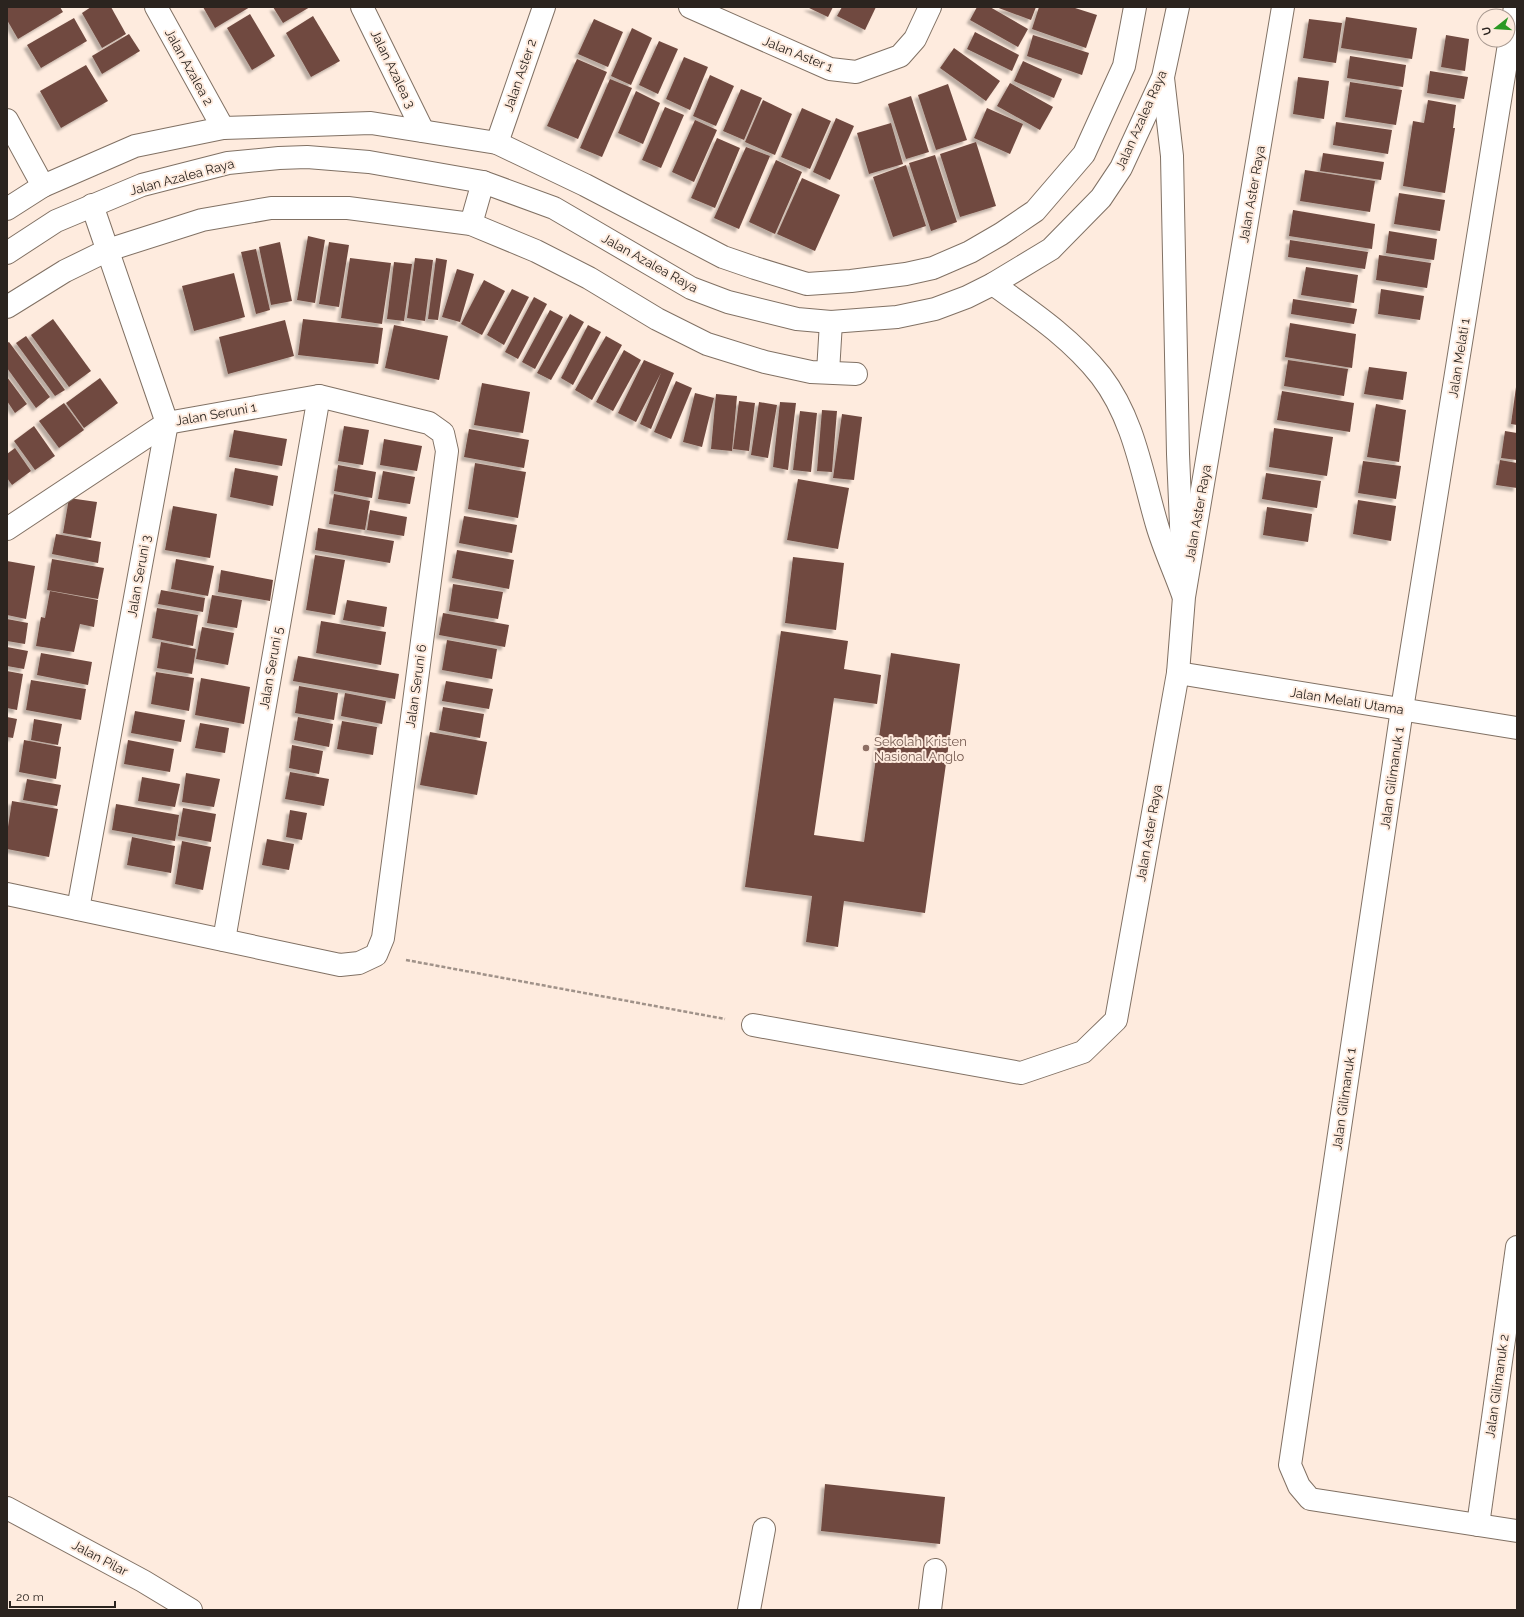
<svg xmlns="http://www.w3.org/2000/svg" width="1524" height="1617" viewBox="0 0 1524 1617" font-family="Raleway,sans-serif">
<defs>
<filter id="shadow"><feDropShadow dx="-3.5" dy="3.5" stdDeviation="1" flood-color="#0004"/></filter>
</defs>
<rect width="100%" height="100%" fill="#feebde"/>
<g fill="#704a40" filter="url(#shadow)">
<path d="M7,7H60L63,12L18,39L7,20Z"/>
<path d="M91,7H111L126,34L102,48L82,13Z"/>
<path d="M203,7H250L215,28Z"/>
<path d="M273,7H310L283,23Z"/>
<path d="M807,7H833L828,17Z"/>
<path d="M842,7H876L865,30L837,16Z"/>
<path d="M977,7H990L1028,29L1018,47L970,20Z"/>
<path d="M996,7H1036L1031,20Z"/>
<path d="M1039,7H1072L1097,15L1086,48L1032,29Z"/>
<path d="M250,14L275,56L252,70L227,28Z"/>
<path d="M313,16L340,61L311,77L286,33Z"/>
<path d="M1346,17L1417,28L1412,59L1341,48Z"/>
<path d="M74,18L87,41L41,68L27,45Z"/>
<path d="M594,19L623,32L608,67L578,54Z"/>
<path d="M1309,19L1342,23L1336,63L1303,58Z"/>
<path d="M632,28L652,38L631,85L611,76Z"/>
<path d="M975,32L1019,55L1012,71L967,49Z"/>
<path d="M129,34L140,51L102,74L92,56Z"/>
<path d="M1033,35L1089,53L1082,75L1027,56Z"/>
<path d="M1446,35L1469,39L1465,71L1441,67Z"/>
<path d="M659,41L678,49L658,94L639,85Z"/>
<path d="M954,48L1000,81L986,101L940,68Z"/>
<path d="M1350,56L1406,65L1403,87L1347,78Z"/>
<path d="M684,57L708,67L690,110L666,99Z"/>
<path d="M577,59L607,72L578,139L547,126Z"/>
<path d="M1023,61L1062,79L1054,98L1014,81Z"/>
<path d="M86,65L108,101L61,128L40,91Z"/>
<path d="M1430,71L1468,77L1464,99L1427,93Z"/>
<path d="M710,75L734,86L716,126L693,116Z"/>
<path d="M1298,77L1329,81L1324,119L1293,114Z"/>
<path d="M610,79L632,88L602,157L580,148Z"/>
<path d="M1350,82L1402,90L1396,125L1345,117Z"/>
<path d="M1010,83L1053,107L1040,130L997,106Z"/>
<path d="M948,84L967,140L936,150L918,95Z"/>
<path d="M741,89L762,98L744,140L723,131Z"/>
<path d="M636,91L660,103L643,144L618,133Z"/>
<path d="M911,96L929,152L906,159L888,104Z"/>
<path d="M763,100L792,114L775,155L745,142Z"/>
<path d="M1428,100L1456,105L1453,128H1455L1445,193L1403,186L1413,121L1424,123Z"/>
<path d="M665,107L684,115L661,168L642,160Z"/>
<path d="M802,108L831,121L810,169L781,157Z"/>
<path d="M987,108L1023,124L1010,154L974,138Z"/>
<path d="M836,118L854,126L830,180L813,172Z"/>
<path d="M695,120L717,130L694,182L672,172Z"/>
<path d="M1336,122L1392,130L1388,154L1333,145Z"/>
<path d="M891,123L903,164L869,174L857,133Z"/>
<path d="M717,138L740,148L715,208L691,198Z"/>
<path d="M976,142L996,206L960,217L940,154Z"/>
<path d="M746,147L770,156L739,229L714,218Z"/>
<path d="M1323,153L1384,162L1381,180L1320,171Z"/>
<path d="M935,155L957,222L931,231L909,163Z"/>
<path d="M776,160L802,172L775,234L749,222Z"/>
<path d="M906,165L926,226L893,237L873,177Z"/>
<path d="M1305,170L1375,181L1370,212L1300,201Z"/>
<path d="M802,178L840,195L815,251L777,234Z"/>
<path d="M1399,193L1445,200L1440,231L1394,224Z"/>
<path d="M1293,210L1375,224L1372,249L1289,236Z"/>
<path d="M1389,231L1437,239L1434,260L1386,253Z"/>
<path d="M308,236L325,240L315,303L297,300Z"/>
<path d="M1290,240L1368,252L1365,269L1288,257Z"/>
<path d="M280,242L292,301L271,305L259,247Z"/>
<path d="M329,242L349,245L339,307L319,304Z"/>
<path d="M256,249L270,310L256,314L241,252Z"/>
<path d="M1379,255L1431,263L1427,288L1376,280Z"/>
<path d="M350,258L391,263L382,324L341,318Z"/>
<path d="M415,258L433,260L425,321L407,318Z"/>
<path d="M436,258L447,260L438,320L428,319Z"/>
<path d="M394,262L412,264L404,321L387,319Z"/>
<path d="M1306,267L1358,275L1354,303L1301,295Z"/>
<path d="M457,269L474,274L460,322L442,317Z"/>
<path d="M234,273L245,317L194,331L182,286Z"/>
<path d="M484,280L505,291L482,335L461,324Z"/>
<path d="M512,289L529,297L504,345L487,335Z"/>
<path d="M1381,289L1424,296L1420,320L1378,314Z"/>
<path d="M534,297L547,304L518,359L505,352Z"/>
<path d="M1293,299L1357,309L1354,324L1291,314Z"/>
<path d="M550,310L563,317L535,369L522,362Z"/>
<path d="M570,314L584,322L551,380L537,373Z"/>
<path d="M53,319L91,371L69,387L31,335Z"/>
<path d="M303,319L383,328L378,364L298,355Z"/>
<path d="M285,320L294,356L228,374L219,337Z"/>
<path d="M1290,323L1356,334L1352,368L1285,357Z"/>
<path d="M394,325L448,336L439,380L385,368Z"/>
<path d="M588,325L601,332L573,385L561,378Z"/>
<path d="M26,336L65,390L55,396L16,343Z"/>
<path d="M606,336L622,345L592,400L575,390Z"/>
<path d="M9,342L50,397L36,408L7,368V343Z"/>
<path d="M624,350L641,360L613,411L596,402Z"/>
<path d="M644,360L674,373L651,429L640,424L661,373L636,422L618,413Z"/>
<path d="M1288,360L1348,369L1344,396L1284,386Z"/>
<path d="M1369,367L1407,372L1403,400L1364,394Z"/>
<path d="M7,377L27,404L15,413L7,401Z"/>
<path d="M100,378L118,403L84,428L66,403Z"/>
<path d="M676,381L692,388L671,439L654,432Z"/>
<path d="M482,383L530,392L523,433L474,425Z"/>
<path d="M1516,387H1517V425L1511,424Z"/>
<path d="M1282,391L1354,403L1350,432L1277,420Z"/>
<path d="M695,393L714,398L702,447L683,442Z"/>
<path d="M716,394L737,396L732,451L711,449Z"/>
<path d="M739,401L755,403L749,451L733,449Z"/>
<path d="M759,402L777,405L768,458L751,455Z"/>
<path d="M780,402L796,403L788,470L773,467Z"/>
<path d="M64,403L84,430L59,448L39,421Z"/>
<path d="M1376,404L1406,410L1399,462L1367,457Z"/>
<path d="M822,410L837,411L832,472L817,471Z"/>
<path d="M800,411L817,413L811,472L793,470Z"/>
<path d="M842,414L862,417L854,480L833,478Z"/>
<path d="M34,426L55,456L35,470L14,441Z"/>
<path d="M344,426L369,430L363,465L338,461Z"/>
<path d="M1274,428L1333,437L1327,476L1269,467Z"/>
<path d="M469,429L529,440L524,468L464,457Z"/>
<path d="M234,430L287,439L282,466L229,457Z"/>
<path d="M1505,431L1517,433V460L1501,458Z"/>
<path d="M384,439L422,446L417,471L380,465Z"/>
<path d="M15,448L31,471L12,485L7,478V454Z"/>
<path d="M1500,460L1517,463V488L1496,485Z"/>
<path d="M1363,461L1401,466L1396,499L1358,493Z"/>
<path d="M475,463L526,472L518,518L468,509Z"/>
<path d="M338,465L376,472L372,498L334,491Z"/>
<path d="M235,468L278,476L273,506L230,497Z"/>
<path d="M383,471L415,477L410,504L378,499Z"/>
<path d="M1266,473L1321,481L1317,508L1262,499Z"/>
<path d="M798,479L849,488L838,549L787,540Z"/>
<path d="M334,494L370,501L365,530L329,524Z"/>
<path d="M69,498L97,502L91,538L63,533Z"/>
<path d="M1358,500L1396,506L1391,541L1353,534Z"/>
<path d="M173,506L217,514L210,558L165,550Z"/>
<path d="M1267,507L1312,514L1308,542L1263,535Z"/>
<path d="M370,510L407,517L404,536L367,530Z"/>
<path d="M464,516L517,525L512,553L459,543Z"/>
<path d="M318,528L394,541L390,563L315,550Z"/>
<path d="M56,534L101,542L98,563L52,554Z"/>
<path d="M457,550L514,560L509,589L452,578Z"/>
<path d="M315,555L345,560L335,615L306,610Z"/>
<path d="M793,557L844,563L836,630L785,623Z"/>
<path d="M52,559L104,568L98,599L47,590Z"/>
<path d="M176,559L214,566L208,596L171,589Z"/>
<path d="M7,561L35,566L26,619L7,615Z"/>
<path d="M221,570L273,580L270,601L218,592Z"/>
<path d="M453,584L503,592L498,619L449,611Z"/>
<path d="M161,590L205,598L203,612L158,604Z"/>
<path d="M50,591L98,600L94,627L80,624L74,652L36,646L41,617L45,618Z"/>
<path d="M212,595L242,600L237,628L207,623Z"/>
<path d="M347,600L387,607L384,627L343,620Z"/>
<path d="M157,608L198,615L193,646L152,638Z"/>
<path d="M443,613L509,625L505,647L439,635Z"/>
<path d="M7,619L28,623L25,644L7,641Z"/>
<path d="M321,621L386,632L381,665L316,653Z"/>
<path d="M202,627L234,633L228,665L196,659Z"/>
<path d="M781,631L848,641L844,669L881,675L877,704L834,698L814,835L864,842L891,653L960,664L925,913L844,901L838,947L806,942L812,896L745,887Z"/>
<path d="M447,640L497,649L492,679L442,670Z"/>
<path d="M161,642L196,649L192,674L157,668Z"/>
<path d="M7,647L28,651L24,669L7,666Z"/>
<path d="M41,653L92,662L88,685L37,675Z"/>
<path d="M298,656L399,674L395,699L293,681Z"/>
<path d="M7,671L23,674L17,710L7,708Z"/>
<path d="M156,672L194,678L189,711L151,704Z"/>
<path d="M201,678L250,687L244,724L195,715Z"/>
<path d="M31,680L86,689L81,720L26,710Z"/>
<path d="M446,681L493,689L489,709L442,701Z"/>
<path d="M299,686L338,693L334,720L295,713Z"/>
<path d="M345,693L386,701L382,724L341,716Z"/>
<path d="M443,707L484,714L480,738L439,730Z"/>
<path d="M135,711L185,720L181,742L131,733Z"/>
<path d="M7,717L17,719L13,738L7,737Z"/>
<path d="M298,717L333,724L329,747L294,740Z"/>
<path d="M34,719L62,724L58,745L31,740Z"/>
<path d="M342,721L377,727L373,755L337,749Z"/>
<path d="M200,723L229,728L225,753L195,748Z"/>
<path d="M430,732L487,742L477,795L420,785Z"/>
<path d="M24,740L61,747L56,779L19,772Z"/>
<path d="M128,740L174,749L170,772L124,764Z"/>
<path d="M292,745L323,751L319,774L289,768Z"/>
<path d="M290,772L329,779L324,806L285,799Z"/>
<path d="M186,773L220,779L214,807L182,802Z"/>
<path d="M142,777L180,784L175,807L138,801Z"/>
<path d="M27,779L61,785L57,806L23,800Z"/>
<path d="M12,801L58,809L49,857L7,849V833Z"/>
<path d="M116,804L179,815L175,841L112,830Z"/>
<path d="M183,808L216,814L211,842L178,836Z"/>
<path d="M290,810L307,813L302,840L286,837Z"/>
<path d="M132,837L175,846L171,873L127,865Z"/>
<path d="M267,839L294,844L289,870L262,865Z"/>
<path d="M182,841L211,847L203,890L175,884Z"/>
<path d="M825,1484L945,1497L940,1544L821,1531Z"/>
</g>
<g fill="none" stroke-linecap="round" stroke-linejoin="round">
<g stroke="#817164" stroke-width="24">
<g id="minor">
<path d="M156,7L223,128"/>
<path d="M362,7L423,131"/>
<path d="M690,7L830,69L856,72L900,56L915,39L930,7"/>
<path d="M1515,7L1402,709L1290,1465L1299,1486L1310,1499L1517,1531"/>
<path d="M1163,78L1172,156L1178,454L1182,549"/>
<path d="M7,120L43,186"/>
<path d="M497,143L544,7"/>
<path d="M7,209L43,186L135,146L223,128L371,123L497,143L585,185L723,257L755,268L807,284L851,281L906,274L933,268L970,252L1001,234L1035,211L1084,154L1124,66L1135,7"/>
<path d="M471,224L483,182"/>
<path d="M7,253L56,221L142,185L228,163L279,158L307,157L369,162L483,182L554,208L691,288L728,302L797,319L831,322L897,317L935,309L967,297L993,284L1051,249L1101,198L1121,168L1163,77L1178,7"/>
<path d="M993,284C1032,312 1071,338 1101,376C1134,419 1142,474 1157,525C1164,549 1175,572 1183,595"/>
<path d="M7,307L65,271L108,250L202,220L271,208H348L471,224L536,251L589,278L657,319L707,344L765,362L811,372L856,374"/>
<path d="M828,372L831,322"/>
<path d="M7,529L167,423L319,396L429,423L443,433L447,451L383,938L376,955L359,963L340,965L7,894"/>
<path d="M1178,673L1517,728"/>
<path d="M78,909L167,423L92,205"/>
<path d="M224,940L319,396"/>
<path d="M753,1025L1021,1073L1083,1052L1116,1020L1178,673L1184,597L1283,7"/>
<path d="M7,1508L143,1581L191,1610"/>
<path d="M1478,1525L1517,1247"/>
<path d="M749,1610L764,1529"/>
<path d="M930,1610L935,1570"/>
</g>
</g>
<path stroke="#a09289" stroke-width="2.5" stroke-dasharray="4 2" stroke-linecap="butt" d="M406,960L725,1019"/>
<use href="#minor" stroke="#fff" stroke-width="22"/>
</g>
<circle fill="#8d6e63" stroke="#feebde" stroke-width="1.5" cx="866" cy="748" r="4"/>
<g text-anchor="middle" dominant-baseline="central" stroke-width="4" stroke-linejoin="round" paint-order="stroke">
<g font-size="13" fill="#2b241f" stroke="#feebde">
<text transform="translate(798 54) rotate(22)">Jalan Aster 1</text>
<text transform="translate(189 67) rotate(61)">Jalan Azalea 2</text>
<text transform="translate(393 69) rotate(64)">Jalan Azalea 3</text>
<text transform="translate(520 75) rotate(-71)">Jalan Aster 2</text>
<text transform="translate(1141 120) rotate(-66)">Jalan Azalea Raya</text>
<text transform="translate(182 177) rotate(-15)">Jalan Azalea Raya</text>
<text transform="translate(1252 194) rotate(-80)">Jalan Aster Raya</text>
<text transform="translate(650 263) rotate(29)">Jalan Azalea Raya</text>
<text transform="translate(1459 358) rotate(-81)">Jalan Melati 1</text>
<text transform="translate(216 414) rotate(-10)">Jalan Seruni 1</text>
<text transform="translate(1198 513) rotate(-80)">Jalan Aster Raya</text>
<text transform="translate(139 576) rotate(-80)">Jalan Seruni 3</text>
<text transform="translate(271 668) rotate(-80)">Jalan Seruni 5</text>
<text transform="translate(416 686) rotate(-82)">Jalan Seruni 6</text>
<text transform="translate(1347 701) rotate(9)">Jalan Melati Utama</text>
<text transform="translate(1392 778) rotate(-82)">Jalan Gilimanuk 1</text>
<text transform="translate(1149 833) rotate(-80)">Jalan Aster Raya</text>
<text transform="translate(1344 1099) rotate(-82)">Jalan Gilimanuk 1</text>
<text transform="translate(1497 1386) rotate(-82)">Jalan Gilimanuk 2</text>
<text transform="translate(100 1558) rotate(28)">Jalan Pilar</text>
</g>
<g font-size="13" fill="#785e54" stroke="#feebde" text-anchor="start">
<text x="874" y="741">Sekolah Kristen<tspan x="874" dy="15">Nasional Anglo</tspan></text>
</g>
</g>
<rect width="1524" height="1617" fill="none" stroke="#2b241f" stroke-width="16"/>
<g transform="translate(1496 28) rotate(253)"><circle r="19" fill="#feebde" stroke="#aa9b92"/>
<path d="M0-3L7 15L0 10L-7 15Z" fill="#2b9823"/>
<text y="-6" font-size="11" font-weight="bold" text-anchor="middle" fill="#2b241f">U</text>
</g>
<path d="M10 1601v6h105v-6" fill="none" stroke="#2b241f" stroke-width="2"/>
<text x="16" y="1601" font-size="12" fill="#2b241f" stroke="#feebde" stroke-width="3" paint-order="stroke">20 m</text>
</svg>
